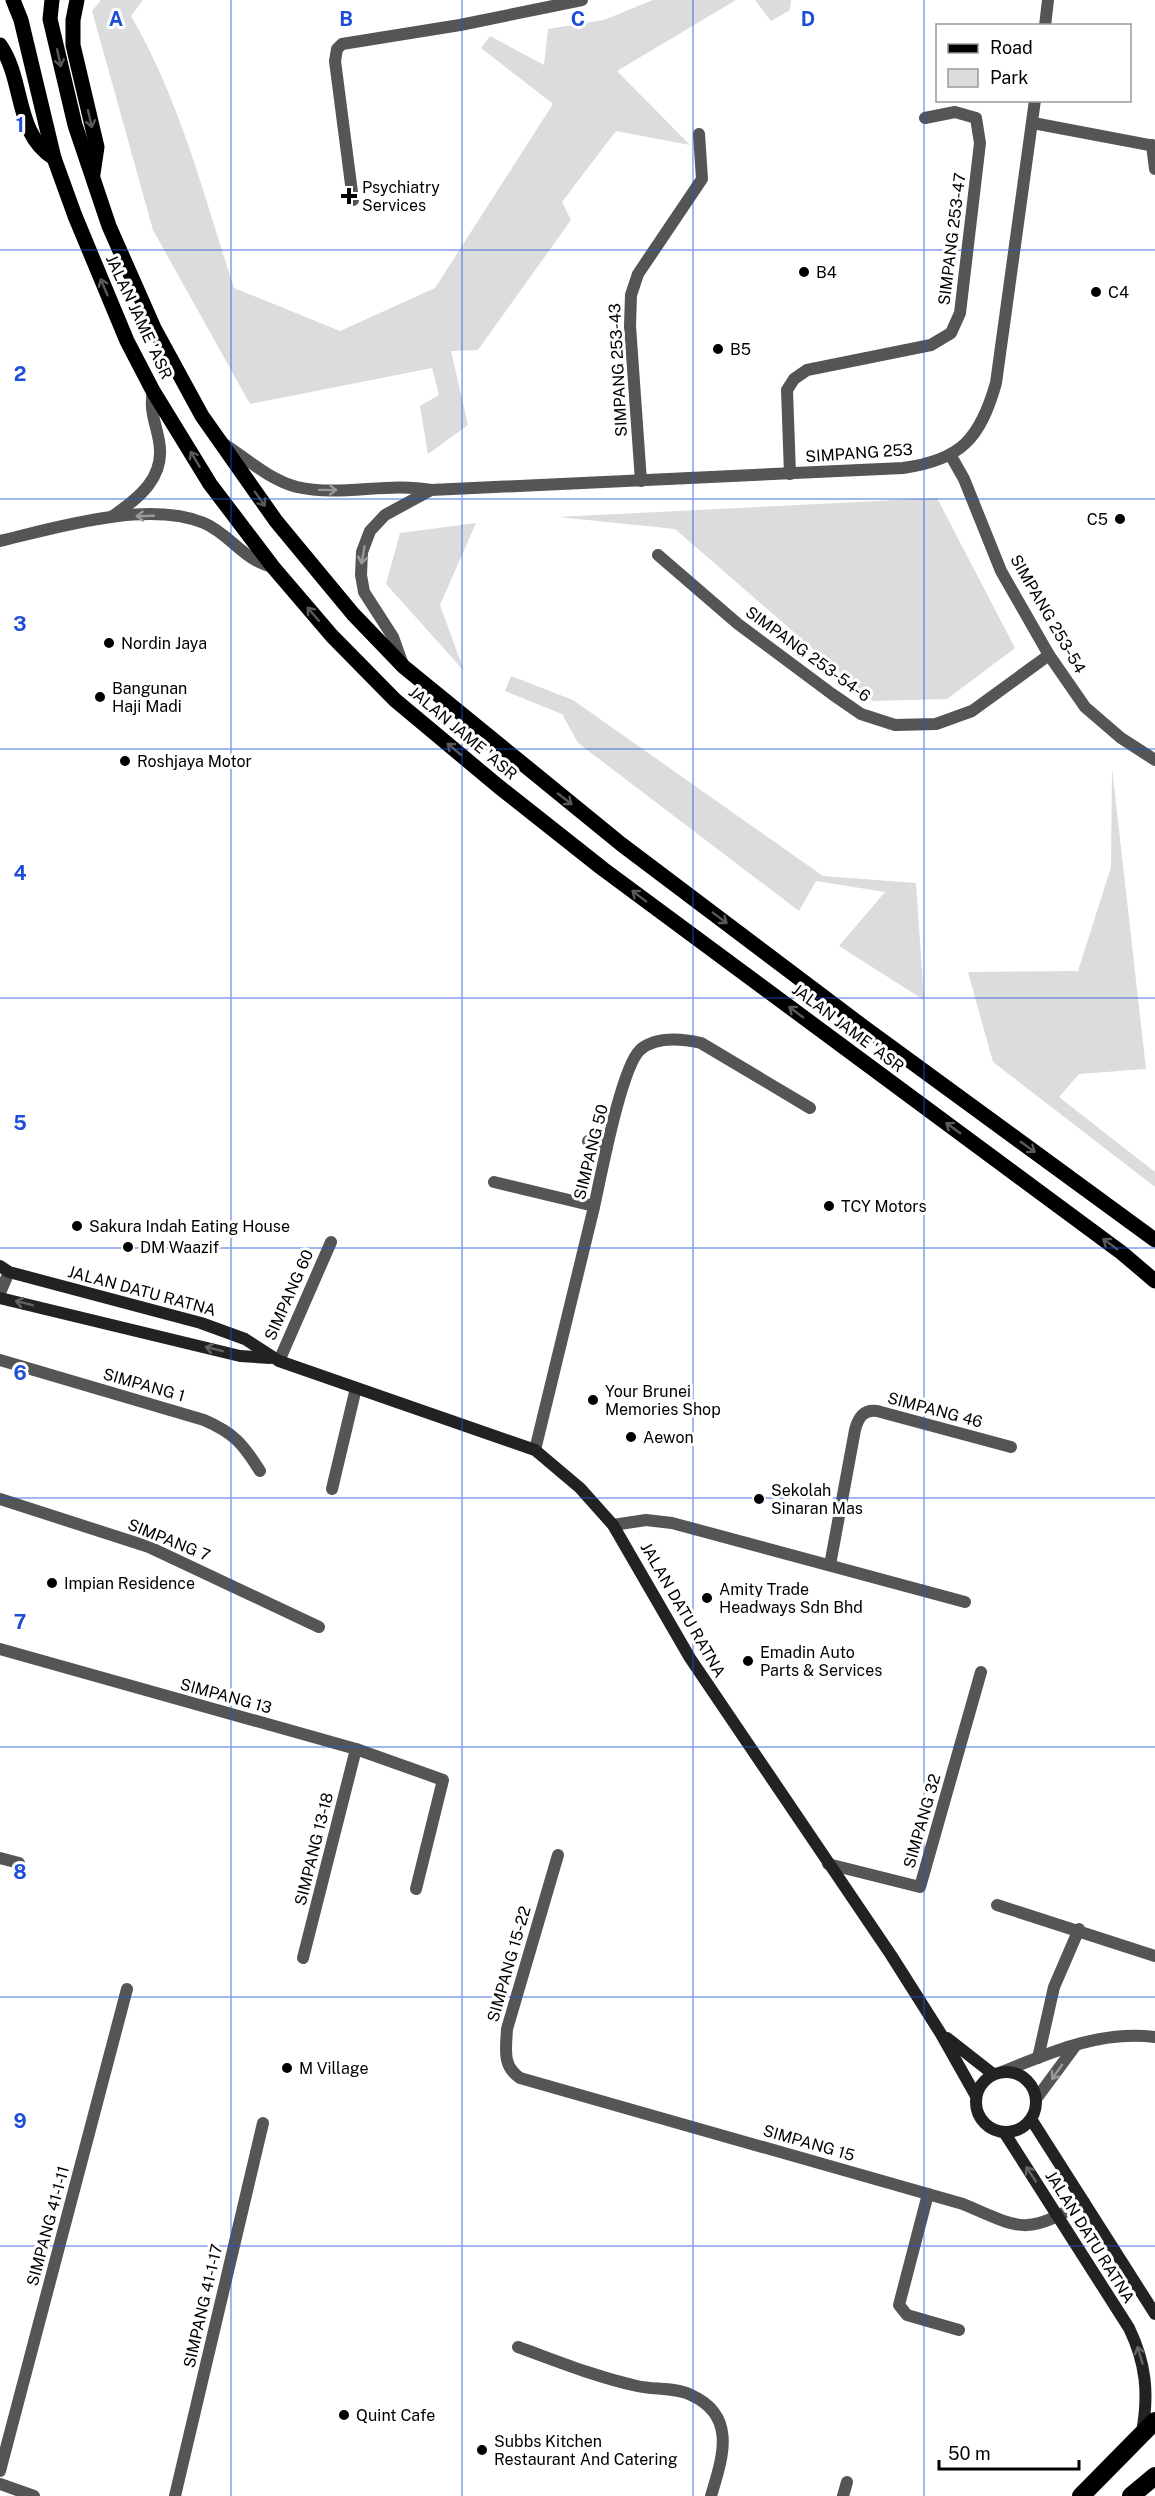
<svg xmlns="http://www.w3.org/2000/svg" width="1155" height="2496" viewBox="0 0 1155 2496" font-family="'Public Sans',sans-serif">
<rect width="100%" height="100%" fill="#fff"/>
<g fill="#dcdcdc">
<path d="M101,0H143L131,16C180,100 204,196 234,288L340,331L435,288L553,104L481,48L490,36L544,65L548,29L604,20L653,0H736L617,71L690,145L616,131L562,202L571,220L478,350L451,351L468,425L428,454L420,406L439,395L432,368L250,404L153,230L92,11Z"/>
<path d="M755,0H791L790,10L771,21Z"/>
<path d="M937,498L1015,648L947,699L873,701L675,529L558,517Z"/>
<path d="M476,523L440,605L464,671L386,584L400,533Z"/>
<path d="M511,676L573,700L823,876L916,883L924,1000L839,946L885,892L816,881L799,911L578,743L562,714L505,691Z"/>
<path d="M1112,768L1146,1069L1079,1074L1059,1097L1155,1172V1187L993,1062L968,972L1078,971L1111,867Z"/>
</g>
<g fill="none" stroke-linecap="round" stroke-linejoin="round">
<g stroke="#555" stroke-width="12">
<path d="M1045,26L1048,0"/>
<path d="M1033,123L1155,146"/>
<path d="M1152,145L1155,169"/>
<path d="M353,200L335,61L337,49L342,44L460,25L582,0"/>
<path d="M224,444C247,459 270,480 297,487C341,497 387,482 431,490L903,468C961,460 980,439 996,383L1035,100"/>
<path d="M951,456L964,479L1001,571L1049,655L1085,707L1121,738L1155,760"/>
<path d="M790,474L787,390L794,379L807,370L931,345L951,333L960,313L980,143L976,118L955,112L925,118"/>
<path d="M641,481L630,326L631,295L638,274L702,179L699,134"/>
<path d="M113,516C139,498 166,477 159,441C156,423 149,411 153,391"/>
<path d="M0,541C58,527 147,500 204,523C230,534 244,561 273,567"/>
<path d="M658,555L738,624L832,694L861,714L895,725L936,724L972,711L1049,655"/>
<path d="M403,665L393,637L364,592L361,575L362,552L370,531L385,515L431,490"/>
<path d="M588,1141L607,1147"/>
<path d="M494,1182L594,1206"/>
<path d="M0,1293L9,1272"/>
<path d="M0,1360L204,1420C234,1433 243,1444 260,1471"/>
<path d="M279,1361L331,1242"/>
<path d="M535,1450C555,1369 575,1288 594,1207C601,1176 621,1068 640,1050C656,1036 683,1039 701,1043L810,1108"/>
<path d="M332,1489L356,1388"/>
<path d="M0,1499L149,1547L319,1627"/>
<path d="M613,1525L646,1520L672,1523L965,1602"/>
<path d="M830,1565L855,1430C858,1418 863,1409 877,1411L1011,1447"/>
<path d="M0,1649L356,1749L443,1780L416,1889"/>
<path d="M558,1855L507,2029C506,2049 502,2066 520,2078L963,2204C1023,2230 1025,2235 1084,2202"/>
<path d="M0,1858L19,1863"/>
<path d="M828,1864L920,1887L981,1672"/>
<path d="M997,1905L1155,1956"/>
<path d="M303,1958L356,1749"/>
<path d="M1038,2058L1054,1987L1079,1929"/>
<path d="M1002,2072C1051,2052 1101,2030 1155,2037"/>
<path d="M1036,2099L1076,2045"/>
<path d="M928,2194L899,2305L907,2315L959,2330"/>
<path d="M518,2347C557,2361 596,2377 637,2386C654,2390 675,2387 691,2395C738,2416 722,2459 711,2496"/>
<path d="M0,2471L127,1989"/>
<path d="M0,2484L34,2496"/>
<path d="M175,2496L263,2123"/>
<path d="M843,2496L847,2482"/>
</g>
<g stroke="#222" stroke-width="12">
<path d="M0,1266L9,1272L201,1323L245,1339L279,1361L535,1450L580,1488L613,1525L690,1658L891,1955L941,2034L976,2096"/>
<path d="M0,1298L240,1356L270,1358"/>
<path d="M947,2038L993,2074"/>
<circle cx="1006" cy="2102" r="30"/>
<path d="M1031,2119L1155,2314"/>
<path d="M1004,2132L1129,2328C1146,2363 1149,2394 1142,2432"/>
</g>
<g stroke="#000" stroke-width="15">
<path d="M13,0L21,20L54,158L75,216L127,341L153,391L210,484L273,567L332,636L395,700L498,786L603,869L1122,1253L1155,1281"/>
<path d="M52,0L50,19L75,125L109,226L154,328L202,416L276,521L353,614L404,667L621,844L865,1028L1155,1240"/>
<path d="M77,0L73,20V45L97,147L93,174"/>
<path d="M0,45C25,81 14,134 54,158"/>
</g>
<g stroke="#000" stroke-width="18">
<path d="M1081,2496L1155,2421"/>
<path d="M1131,2496L1155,2476"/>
</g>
</g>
<defs><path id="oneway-shaft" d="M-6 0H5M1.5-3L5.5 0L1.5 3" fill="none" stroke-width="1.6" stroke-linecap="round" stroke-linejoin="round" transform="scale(1.5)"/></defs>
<g stroke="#595959">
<use href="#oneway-shaft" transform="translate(59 58) rotate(78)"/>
<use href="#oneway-shaft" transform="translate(90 119) rotate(77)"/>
<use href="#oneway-shaft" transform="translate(104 287) rotate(-113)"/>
<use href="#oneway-shaft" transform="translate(195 459) rotate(-121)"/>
<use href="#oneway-shaft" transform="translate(260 499) rotate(55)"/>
<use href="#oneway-shaft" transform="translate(313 614) rotate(-131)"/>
<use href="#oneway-shaft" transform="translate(454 749) rotate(-140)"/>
<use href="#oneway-shaft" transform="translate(565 799) rotate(38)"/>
<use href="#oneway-shaft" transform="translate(639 896) rotate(-143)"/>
<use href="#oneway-shaft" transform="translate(720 918) rotate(37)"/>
<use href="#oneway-shaft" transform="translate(796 1012) rotate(-143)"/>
<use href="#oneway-shaft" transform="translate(953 1128) rotate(-144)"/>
<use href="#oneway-shaft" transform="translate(1028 1147) rotate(36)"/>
<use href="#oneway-shaft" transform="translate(1110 1244) rotate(-144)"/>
</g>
<g stroke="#999">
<use href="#oneway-shaft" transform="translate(328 490) rotate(1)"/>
<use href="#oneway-shaft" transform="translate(145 516) rotate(178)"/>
<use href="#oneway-shaft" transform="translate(363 555) rotate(100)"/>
<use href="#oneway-shaft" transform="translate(1057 2072) rotate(125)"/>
</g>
<g stroke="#646464">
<use href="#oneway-shaft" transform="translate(24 1303) rotate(-166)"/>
<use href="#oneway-shaft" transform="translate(214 1349) rotate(-166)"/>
<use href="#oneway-shaft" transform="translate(1031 2174) rotate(-123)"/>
<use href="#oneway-shaft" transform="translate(1140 2355) rotate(-107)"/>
</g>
<path fill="none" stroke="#1d4ed8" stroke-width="1.5" stroke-opacity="0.55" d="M231,0V2496M462,0V2496M693,0V2496M924,0V2496M0,250H1155M0,499H1155M0,749H1155M0,998H1155M0,1248H1155M0,1498H1155M0,1747H1155M0,1997H1155M0,2246H1155"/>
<g fill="#000" stroke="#fff" stroke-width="2">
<path d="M346 187h6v6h6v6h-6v6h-6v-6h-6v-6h6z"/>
<circle cx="804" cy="272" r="6"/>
<circle cx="1096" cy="292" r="6"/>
<circle cx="718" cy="349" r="6"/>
<circle cx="1120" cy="519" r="6"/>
<circle cx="109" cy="643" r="6"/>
<circle cx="100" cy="697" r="6"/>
<circle cx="125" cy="761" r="6"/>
<circle cx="829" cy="1206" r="6"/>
<circle cx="77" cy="1226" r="6"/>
<circle cx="128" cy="1247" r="6"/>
<circle cx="593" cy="1400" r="6"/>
<circle cx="631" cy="1437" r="6"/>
<circle cx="759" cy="1499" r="6"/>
<circle cx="52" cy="1583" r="6"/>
<circle cx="707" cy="1598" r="6"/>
<circle cx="748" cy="1661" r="6"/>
<circle cx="287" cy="2068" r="6"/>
<circle cx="344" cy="2415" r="6"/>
<circle cx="482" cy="2450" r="6"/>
</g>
<g text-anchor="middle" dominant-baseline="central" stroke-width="6" stroke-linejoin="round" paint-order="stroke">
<g font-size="16" fill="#000" stroke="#fff" text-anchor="start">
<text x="362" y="187">Psychiatry<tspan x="362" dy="18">Services</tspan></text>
<text x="816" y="272">B4</text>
<text x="1108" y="292">C4</text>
<text x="730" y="349">B5</text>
<text x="1108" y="519" text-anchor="end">C5</text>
<text x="121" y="643">Nordin Jaya</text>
<text x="112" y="688">Bangunan<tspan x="112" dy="18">Haji Madi</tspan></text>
<text x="137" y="761">Roshjaya Motor</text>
<text x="841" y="1206">TCY Motors</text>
<text x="89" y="1226">Sakura Indah Eating House</text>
<text x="140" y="1247">DM Waazif</text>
<text x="605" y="1391">Your Brunei<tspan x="605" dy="18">Memories Shop</tspan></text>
<text x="643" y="1437">Aewon</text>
<text x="771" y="1490">Sekolah<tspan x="771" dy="18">Sinaran Mas</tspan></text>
<text x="64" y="1583">Impian Residence</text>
<text x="719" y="1589">Amity Trade<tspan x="719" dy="18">Headways Sdn Bhd</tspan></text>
<text x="760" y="1652">Emadin Auto<tspan x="760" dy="18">Parts &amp; Services</tspan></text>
<text x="299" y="2068">M Village</text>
<text x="356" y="2415">Quint Cafe</text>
<text x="494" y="2441">Subbs Kitchen<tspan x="494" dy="18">Restaurant And Catering</tspan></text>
</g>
<g font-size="16" fill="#000" stroke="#fff">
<text transform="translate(952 239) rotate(-83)">SIMPANG 253-47</text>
<text transform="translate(139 317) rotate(65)">JALAN JAME 'ASR</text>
<text transform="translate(618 370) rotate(-93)">SIMPANG 253-43</text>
<text transform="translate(859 453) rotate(-4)">SIMPANG 253</text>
<text transform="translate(1048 614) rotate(60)">SIMPANG 253-54</text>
<text transform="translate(808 654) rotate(36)">SIMPANG 253-54-6</text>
<text transform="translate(463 733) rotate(40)">JALAN JAME 'ASR</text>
<text transform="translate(848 1028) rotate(37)">JALAN JAME 'ASR</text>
<text transform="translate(591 1152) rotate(-76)">SIMPANG 50</text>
<text transform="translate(142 1291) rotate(15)">JALAN DATU RATNA</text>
<text transform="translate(289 1295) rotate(-66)">SIMPANG 60</text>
<text transform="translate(144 1385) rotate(16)">SIMPANG 1</text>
<text transform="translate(935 1410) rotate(15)">SIMPANG 46</text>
<text transform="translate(169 1540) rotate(22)">SIMPANG 7</text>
<text transform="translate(683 1610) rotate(60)">JALAN DATU RATNA</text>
<text transform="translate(226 1696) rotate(15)">SIMPANG 13</text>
<text transform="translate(922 1821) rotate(-74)">SIMPANG 32</text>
<text transform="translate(314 1849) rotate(-76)">SIMPANG 13-18</text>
<text transform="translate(509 1964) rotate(-74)">SIMPANG 15-22</text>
<text transform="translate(809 2143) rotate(16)">SIMPANG 15</text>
<text transform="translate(48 2226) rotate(-75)">SIMPANG 41-1-11</text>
<text transform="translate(1090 2237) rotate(58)">JALAN DATU RATNA</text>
<text transform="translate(203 2306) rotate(-77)">SIMPANG 41-1-17</text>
</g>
</g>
<g font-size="20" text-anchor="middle" font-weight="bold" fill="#1d4ed8" stroke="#fff" stroke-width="6" stroke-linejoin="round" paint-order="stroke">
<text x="116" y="26">A</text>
<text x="346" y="26">B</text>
<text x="578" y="26">C</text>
<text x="808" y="26">D</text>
<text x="20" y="132">1</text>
<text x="20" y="381">2</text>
<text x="20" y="631">3</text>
<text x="20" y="880">4</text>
<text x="20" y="1130">5</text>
<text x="20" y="1380">6</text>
<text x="20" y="1629">7</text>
<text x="20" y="1879">8</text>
<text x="20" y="2128">9</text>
</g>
<rect x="936" y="24" width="195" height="78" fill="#ffffff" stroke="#999999" stroke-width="1.5"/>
<rect x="948" y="44" width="30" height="9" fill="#000000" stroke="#999999" stroke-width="1.5"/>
<text x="990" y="54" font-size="18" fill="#000000">Road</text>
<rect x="948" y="69" width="30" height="18" fill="#dcdcdc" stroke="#999999" stroke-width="1.5"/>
<text x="990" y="84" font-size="18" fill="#000000">Park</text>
<path d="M939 2460v9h140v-9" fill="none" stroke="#000000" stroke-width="3"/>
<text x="948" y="2460" font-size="18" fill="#000000" stroke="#ffffff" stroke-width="4.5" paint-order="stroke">50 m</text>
</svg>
